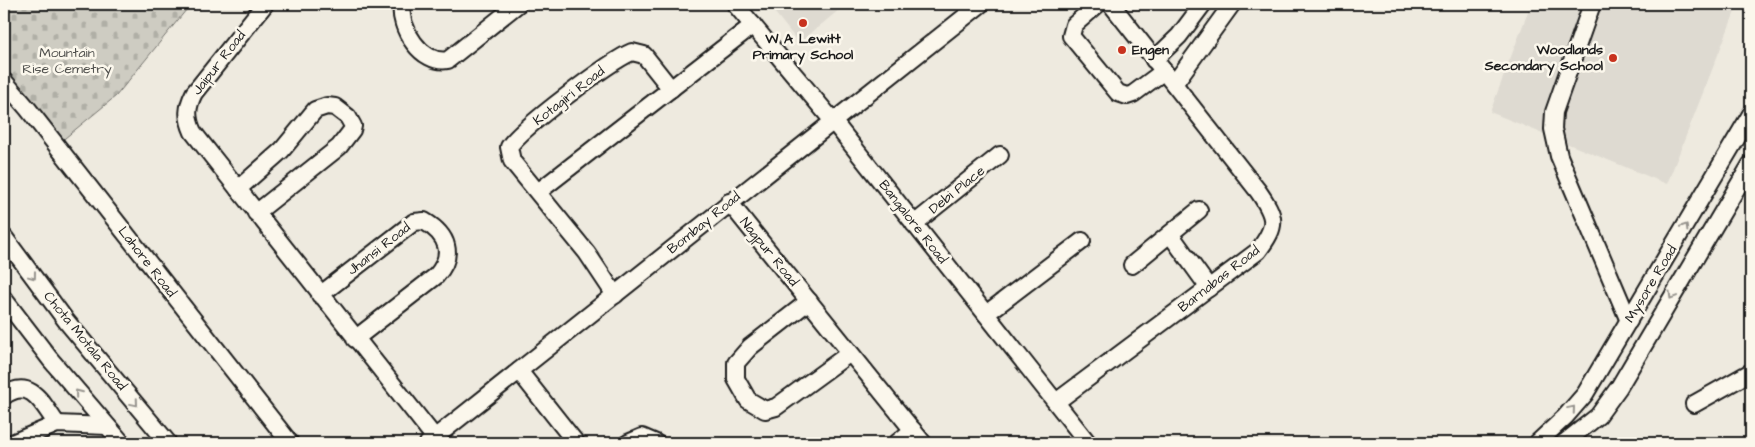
<svg xmlns="http://www.w3.org/2000/svg" width="1755" height="447" viewBox="0 0 1755 447" font-family="'Architects Daughter',sans-serif">
<defs>
<pattern id="cemetery-stones" width="16" height="16" patternUnits="userSpaceOnUse" patternTransform="scale(1.25)"><rect width="16" height="16" fill="#ceccc2"/><path d="M2 7V4a2 2 0 0 1 4 0v3zM10 15v-3a2 2 0 0 1 4 0v3z" fill="#b0afa6"/></pattern>
</defs>
<rect width="100%" height="100%" fill="#eeeadf"/>
<filter id="ink" filterUnits="userSpaceOnUse"><feTurbulence type="fractalNoise" baseFrequency=".02" numOctaves="2"/><feDisplacementMap in="SourceGraphic" scale="10" xChannelSelector="R" yChannelSelector="G"/><feConvolveMatrix kernelMatrix="1 2 1 2 8 2 1 2 1" color-interpolation-filters="sRGB"/></filter>
<g filter="url(#ink)">
<g fill="#dedad1">
<path d="M768,4H846L799,43Z"/>
<path d="M1531,4H1738L1667,184L1490,112Z"/>
</g>
<path fill="url(#cemetery-stones)" stroke="#75746f" d="M4,4H191L116,96L59,143L4,74Z"/>
<g fill="none" stroke-linecap="round" stroke-linejoin="round">
<g stroke="#1c1c1c" stroke-width="20">
<g id="minor">
<path d="M265,4L194,93C187,107 186,117 193,132L435,438"/>
<path d="M402,4C398,28 422,65 448,60L518,4"/>
<path d="M735,4L833,121L1088,443"/>
<path d="M1098,4L1074,25L1071,36L1118,93L1127,96L1133,94L1164,71"/>
<path d="M1592,4L1554,112L1553,129L1559,156L1629,321"/>
<path d="M1154,60L1179,36L1203,4"/>
<path d="M4,81L28,109L290,443"/>
<path d="M1174,84L1232,4"/>
<path d="M238,189L282,150L315,110L327,106L335,107L348,117L353,126L352,130L339,147L256,213"/>
<path d="M538,192L753,25"/>
<path d="M729,202L923,443"/>
<path d="M914,224L1000,155"/>
<path d="M1170,234L1209,288"/>
<path d="M4,237L67,322L168,443"/>
<path d="M1132,265L1199,210"/>
<path d="M320,295L414,222L424,221C448,235 455,255 436,276L355,339"/>
<path d="M615,295L587,253L512,161L509,147C520,129 610,61 632,52L644,55L671,89"/>
<path d="M4,299L50,359L122,443"/>
<path d="M809,301L750,347L736,363V379L748,400L765,410L776,407L850,353"/>
<path d="M986,314L1082,241"/>
<path d="M519,371L576,443"/>
<path d="M4,396C31,376 43,405 57,424"/>
<path d="M1056,402L1258,251C1278,225 1276,217 1258,191L1111,4"/>
<path d="M1694,404L1751,372"/>
<path d="M12,443L57,424L107,426"/>
<path d="M428,443L981,4"/>
<path d="M628,443L642,437L656,443"/>
<path d="M897,443L913,430"/>
<path d="M1537,443L1565,417L1585,394L1751,114"/>
<path d="M1564,443L1598,416L1619,387L1751,164"/>
</g>
</g>
<use href="#minor" stroke="#fbf7ec" stroke-width="16"/>
</g>
<defs><path id="oneway-chevron" d="M-2-3.5L2.5 0L-2 3.5" fill="none" stroke-width="1.6" stroke-linecap="round" stroke-linejoin="round" transform="scale(1.25)"/></defs>
<g stroke="#97948e">
<use href="#oneway-chevron" transform="translate(1685 227) rotate(-58)"/>
<use href="#oneway-chevron" transform="translate(33 276) rotate(53)"/>
<use href="#oneway-chevron" transform="translate(1672 296) rotate(121)"/>
<use href="#oneway-chevron" transform="translate(78 393) rotate(-129)"/>
<use href="#oneway-chevron" transform="translate(135 403) rotate(50)"/>
<use href="#oneway-chevron" transform="translate(1572 409) rotate(-50)"/>
</g>
</g>
<g fill="#c8321e" stroke="#fbf7ec" stroke-width="2">
<circle cx="803" cy="23" r="5"/>
<circle cx="1122" cy="50" r="5"/>
<circle cx="1613" cy="58" r="5"/>
</g>
<g text-anchor="middle" dominant-baseline="central" stroke-width="5" stroke-linejoin="round" paint-order="stroke">
<g font-size="14" font-weight="bold" fill="#1c1c1c" stroke="#fbf7ec">
<text x="803" y="39">W A Lewitt<tspan x="803" dy="16">Primary School</tspan></text>
<text x="1132" y="50" text-anchor="start">Engen</text>
<text x="1603" y="50" text-anchor="end">Woodlands<tspan x="1603" dy="16">Secondary School</tspan></text>
</g>
<g font-size="14" fill="#51514e" stroke="#fbf7ec">
<text x="67" y="53">Mountain<tspan x="67" dy="16">Rise Cemetry</tspan></text>
</g>
<g font-size="14" fill="#1c1c1c" stroke="#fbf7ec">
<text transform="translate(219 63) rotate(-52)">Jaipur Road</text>
<text transform="translate(569 96) rotate(-38)">Kotagiri Road</text>
<text transform="translate(957 190) rotate(-39)">Debi Place</text>
<text transform="translate(913 222) rotate(52)">Bangalore Road</text>
<text transform="translate(704 223) rotate(-39)">Bombay Road</text>
<text transform="translate(379 249) rotate(-38)">Jhansi Road</text>
<text transform="translate(769 252) rotate(51)">Nagpur Road</text>
<text transform="translate(147 262) rotate(52)">Lahore Road</text>
<text transform="translate(1219 279) rotate(-38)">Barnabas Road</text>
<text transform="translate(1651 284) rotate(-59)">Mysore Road</text>
<text transform="translate(85 341) rotate(51)">Chota Motala Road</text>
</g>
</g>
<rect width="1755" height="447" fill="none" stroke="#fbf7ec" stroke-width="20"/>
<rect x="10" y="10" width="1735" height="427" fill="none" stroke="#1c1c1c" stroke-width="2" filter="url(#ink)"/>
</svg>
